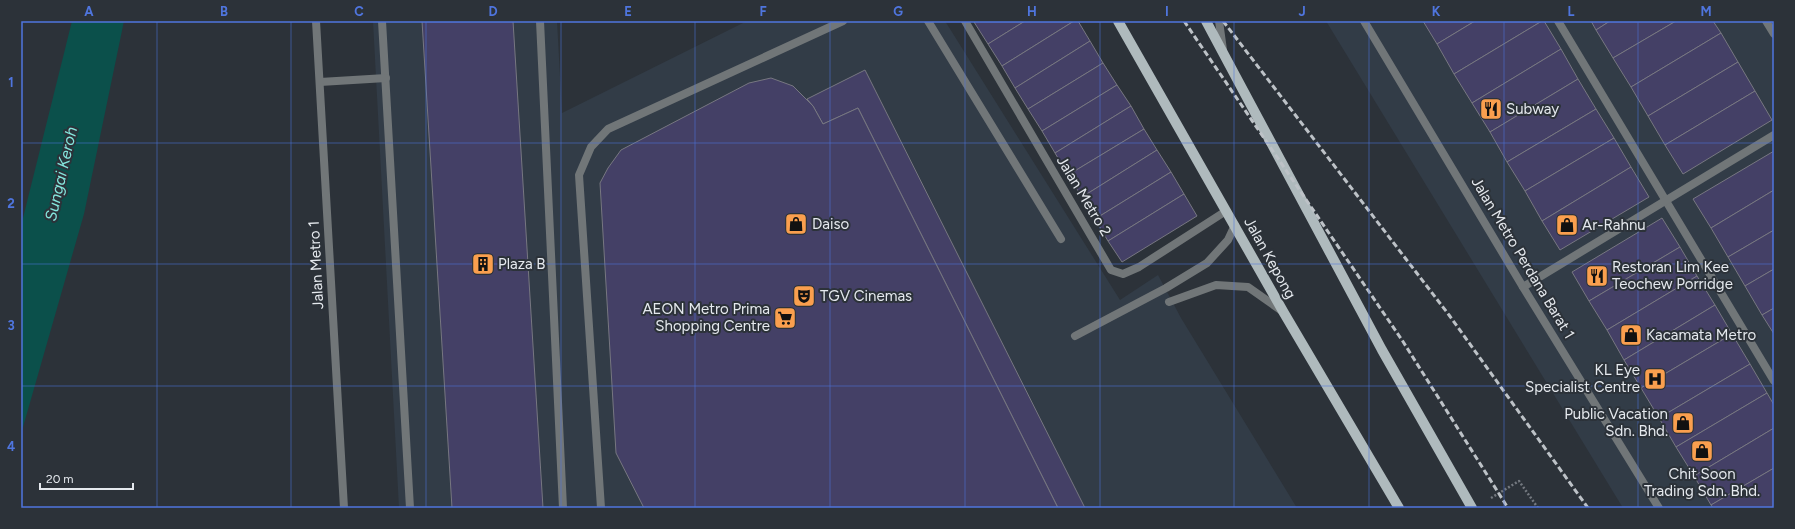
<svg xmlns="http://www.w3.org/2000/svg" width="1795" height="529" viewBox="0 0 1795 529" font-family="Figtree,sans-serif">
<rect width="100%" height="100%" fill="#2c3239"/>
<g fill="#323c47">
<path d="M373,21H557L562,113L747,21H945L1120,300L1158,275L1181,318L1297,508H399Z"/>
<path d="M1326,21H1774V508H1623Z"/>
</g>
<path fill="#0b504b" d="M72,21H124L84,214L21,434V226Z"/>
<g fill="#444066" stroke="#777781">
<path d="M422,21H513L543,508H452Z"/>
<path d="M977,21H1025L988,44L974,22Z"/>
<path d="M1025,21H1074L1002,66L988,44Z"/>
<path d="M1074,21H1078L1090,41L1015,88L1002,66Z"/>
<path d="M1423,21H1475L1437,44Z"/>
<path d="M1475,21H1542L1454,74L1437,44Z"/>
<path d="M1542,21H1544L1561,49L1472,103L1454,74Z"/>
<path d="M1591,21H1610L1596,30Z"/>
<path d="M1610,21H1676L1613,58L1596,30Z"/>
<path d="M1676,21H1713L1721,33L1631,87L1613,58Z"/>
<path d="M1721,33L1738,62L1648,116L1631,87Z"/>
<path d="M1090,41L1103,63L1028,109L1015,88Z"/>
<path d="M1561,49L1578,79L1490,132L1472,103Z"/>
<path d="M1738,62L1755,91L1665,145L1648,116Z"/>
<path d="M1103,63L1117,85L1042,131L1028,109Z"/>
<path d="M865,70L1085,508H1058L858,108L823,124L813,106L807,99Z"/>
<path d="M771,78L793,86L813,106L823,124L858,108L1058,508H644L616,453L600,183L608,168L621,150L749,83Z"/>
<path d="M1578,79L1596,109L1507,162L1490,132Z"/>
<path d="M1117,85L1131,106L1055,153L1042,131Z"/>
<path d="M1755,91L1772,120L1683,174L1665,145Z"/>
<path d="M1131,106L1144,129L1068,175L1055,153Z"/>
<path d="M1596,109L1614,138L1525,191L1507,162Z"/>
<path d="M1144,129L1157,150L1082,197L1068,175Z"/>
<path d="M1614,138L1631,167L1542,221L1525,191Z"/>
<path d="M1157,150L1171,172L1095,219L1082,197Z"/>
<path d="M1774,151V190L1711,228L1693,199Z"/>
<path d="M1631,167L1649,197L1560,250L1542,221Z"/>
<path d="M1171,172L1184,194L1108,241L1095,219Z"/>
<path d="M1774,190V230L1728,257L1711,228Z"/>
<path d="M1184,194L1197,216L1122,262L1108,241Z"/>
<path d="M1662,218L1680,247L1589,301L1572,272Z"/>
<path d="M1774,230V269L1745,286L1728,257Z"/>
<path d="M1680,247L1697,276L1607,330L1589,301Z"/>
<path d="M1774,269V308L1762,315L1745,286Z"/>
<path d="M1697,276L1715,305L1624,360L1607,330Z"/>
<path d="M1715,305L1732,334L1641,388L1624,360Z"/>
<path d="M1774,308V334L1762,315Z"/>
<path d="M1732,334L1750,364L1659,418L1641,388Z"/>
<path d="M1750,364L1767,393L1676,447L1659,418Z"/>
<path d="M1767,393L1774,405V428L1694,476L1676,447Z"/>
<path d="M1774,428V468L1711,505L1694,476Z"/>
<path d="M1774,468V508H1713L1711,505Z"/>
</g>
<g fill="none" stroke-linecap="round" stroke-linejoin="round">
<path stroke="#747980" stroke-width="2.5" stroke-dasharray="2 2" stroke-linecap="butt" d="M1491,498L1519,481L1538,508"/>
<g stroke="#717678" stroke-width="8">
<path d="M382,21L410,508"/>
<path d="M540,21L563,508"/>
<path d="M928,21L1061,239"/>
<path d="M965,21L1111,270L1123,274L1139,267L1226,211"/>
<path d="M1558,21L1774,381"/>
<path d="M320,82L386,78"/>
<path d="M1523,287L1774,135"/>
<path d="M1169,302L1216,285L1248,287L1282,311"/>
<path d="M1075,336L1166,288L1207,263L1228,240L1235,225"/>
<path d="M601,508L579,175L591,147L608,129L843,21"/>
</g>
<g stroke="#717678" stroke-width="8">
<path d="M316,21L344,508"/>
<path d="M1219,21L1223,50"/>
<path d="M1364,21L1523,287L1659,508"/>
<path d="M1766,21L1774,34"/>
</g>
<g stroke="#afbabd" stroke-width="10">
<path d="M1118,21L1284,313L1399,508"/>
<path d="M1206,21L1382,350L1472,508"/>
</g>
<g stroke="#bdc2c7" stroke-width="3" stroke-dasharray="6 3" stroke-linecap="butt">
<path d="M1184,21L1402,340L1508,508"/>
<path d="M1223,21L1449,315L1588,508"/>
</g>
</g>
<path fill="none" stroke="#4f75de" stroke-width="1" stroke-opacity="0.55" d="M157,21V508M291,21V508M426,21V508M561,21V508M695,21V508M830,21V508M965,21V508M1100,21V508M1234,21V508M1369,21V508M1504,21V508M1638,21V508M21,143H1774M21,264H1774M21,386H1774"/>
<defs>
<g id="restaurant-square" transform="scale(1.15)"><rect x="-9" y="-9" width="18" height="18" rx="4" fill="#fa9f4e" stroke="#2c3239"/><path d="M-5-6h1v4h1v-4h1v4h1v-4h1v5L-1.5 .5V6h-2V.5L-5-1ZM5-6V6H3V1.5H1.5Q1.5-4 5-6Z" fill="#111"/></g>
<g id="shop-square" transform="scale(1.15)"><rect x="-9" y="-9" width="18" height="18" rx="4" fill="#fa9f4e" stroke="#2c3239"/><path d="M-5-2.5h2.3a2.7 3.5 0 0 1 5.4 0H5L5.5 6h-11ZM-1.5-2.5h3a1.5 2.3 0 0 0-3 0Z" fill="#111"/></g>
<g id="building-square" transform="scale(1.15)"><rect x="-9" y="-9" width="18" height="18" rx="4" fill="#fa9f4e" stroke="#2c3239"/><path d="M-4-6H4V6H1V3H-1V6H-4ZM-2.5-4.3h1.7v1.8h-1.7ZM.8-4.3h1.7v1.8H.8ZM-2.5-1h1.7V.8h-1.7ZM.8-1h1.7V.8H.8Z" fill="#111"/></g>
<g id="theatre-square" transform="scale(1.15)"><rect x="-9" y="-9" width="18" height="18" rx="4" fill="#fa9f4e" stroke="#2c3239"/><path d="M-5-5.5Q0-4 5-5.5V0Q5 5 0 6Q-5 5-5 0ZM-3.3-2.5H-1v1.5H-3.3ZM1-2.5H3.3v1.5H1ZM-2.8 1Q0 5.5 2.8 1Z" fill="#111"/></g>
<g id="supermarket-square" transform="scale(1.15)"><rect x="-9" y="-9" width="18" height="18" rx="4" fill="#fa9f4e" stroke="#2c3239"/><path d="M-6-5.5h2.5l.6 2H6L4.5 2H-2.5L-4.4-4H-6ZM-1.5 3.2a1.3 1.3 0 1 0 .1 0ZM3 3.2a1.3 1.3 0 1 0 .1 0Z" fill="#111"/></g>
<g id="hospital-square" transform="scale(1.15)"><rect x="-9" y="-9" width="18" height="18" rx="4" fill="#fa9f4e" stroke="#2c3239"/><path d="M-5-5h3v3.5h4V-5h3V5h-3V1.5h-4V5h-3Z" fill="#111"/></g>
</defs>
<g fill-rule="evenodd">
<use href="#restaurant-square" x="1491" y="109"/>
<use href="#shop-square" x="796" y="224"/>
<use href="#shop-square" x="1567" y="225"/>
<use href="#building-square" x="483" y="264"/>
<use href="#restaurant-square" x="1597" y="276"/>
<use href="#theatre-square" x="804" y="296"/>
<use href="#supermarket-square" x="785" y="318"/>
<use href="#shop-square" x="1631" y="335"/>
<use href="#hospital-square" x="1655" y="379"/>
<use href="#shop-square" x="1683" y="423"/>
<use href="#shop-square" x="1702" y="451"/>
</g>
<g text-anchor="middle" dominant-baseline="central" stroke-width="4" stroke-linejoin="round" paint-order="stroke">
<g font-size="15" fill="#e5e9ee" stroke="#2c3239" text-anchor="start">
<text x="1506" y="109">Subway</text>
<text x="812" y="224">Daiso</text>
<text x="1582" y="225">Ar-Rahnu</text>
<text x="498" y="264">Plaza B</text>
<text x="1612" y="267">Restoran Lim Kee<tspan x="1612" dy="17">Teochew Porridge</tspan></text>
<text x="820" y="296">TGV Cinemas</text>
<text x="770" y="309" text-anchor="end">AEON Metro Prima<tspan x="770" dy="17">Shopping Centre</tspan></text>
<text x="1646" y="335">Kacamata Metro</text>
<text x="1640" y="370" text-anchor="end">KL Eye<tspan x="1640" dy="17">Specialist Centre</tspan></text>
<text x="1668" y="414" text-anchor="end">Public Vacation<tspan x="1668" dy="17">Sdn. Bhd.</tspan></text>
<text x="1702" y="474" text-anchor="middle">Chit Soon<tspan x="1702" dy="17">Trading Sdn. Bhd.</tspan></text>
</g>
<g font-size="15" fill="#e5e9ee" stroke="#2c3239">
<text transform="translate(1084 196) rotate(59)">Jalan Metro 2</text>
<text transform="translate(1270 258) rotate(61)">Jalan Kepong</text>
<text transform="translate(1523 258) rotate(59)">Jalan Metro Perdana Barat 1</text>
<text transform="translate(316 265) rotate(-93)">Jalan Metro 1</text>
</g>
<g font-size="16" font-style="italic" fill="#84e6dd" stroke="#2c3239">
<text transform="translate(61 174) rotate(-77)">Sungai Keroh</text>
</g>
</g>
<rect width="1795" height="529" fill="none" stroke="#2c3239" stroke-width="44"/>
<path d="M40 483v6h93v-6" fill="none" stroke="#e5e9ee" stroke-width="2"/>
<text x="46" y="483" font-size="12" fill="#e5e9ee" stroke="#2c3239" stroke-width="3" paint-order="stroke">20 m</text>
<rect x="22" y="22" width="1751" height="485" fill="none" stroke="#4f75de" stroke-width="1.5"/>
<g font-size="13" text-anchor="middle" font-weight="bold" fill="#4f75de">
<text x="89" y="16">A</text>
<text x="224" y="16">B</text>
<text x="359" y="16">C</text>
<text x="493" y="16">D</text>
<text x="628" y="16">E</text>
<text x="763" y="16">F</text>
<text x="898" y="16">G</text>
<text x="1032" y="16">H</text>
<text x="1167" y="16">I</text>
<text x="1302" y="16">J</text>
<text x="1436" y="16">K</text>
<text x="1571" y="16">L</text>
<text x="1706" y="16">M</text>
<text x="11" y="87">1</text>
<text x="11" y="208">2</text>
<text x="11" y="330">3</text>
<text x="11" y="451">4</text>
</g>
</svg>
